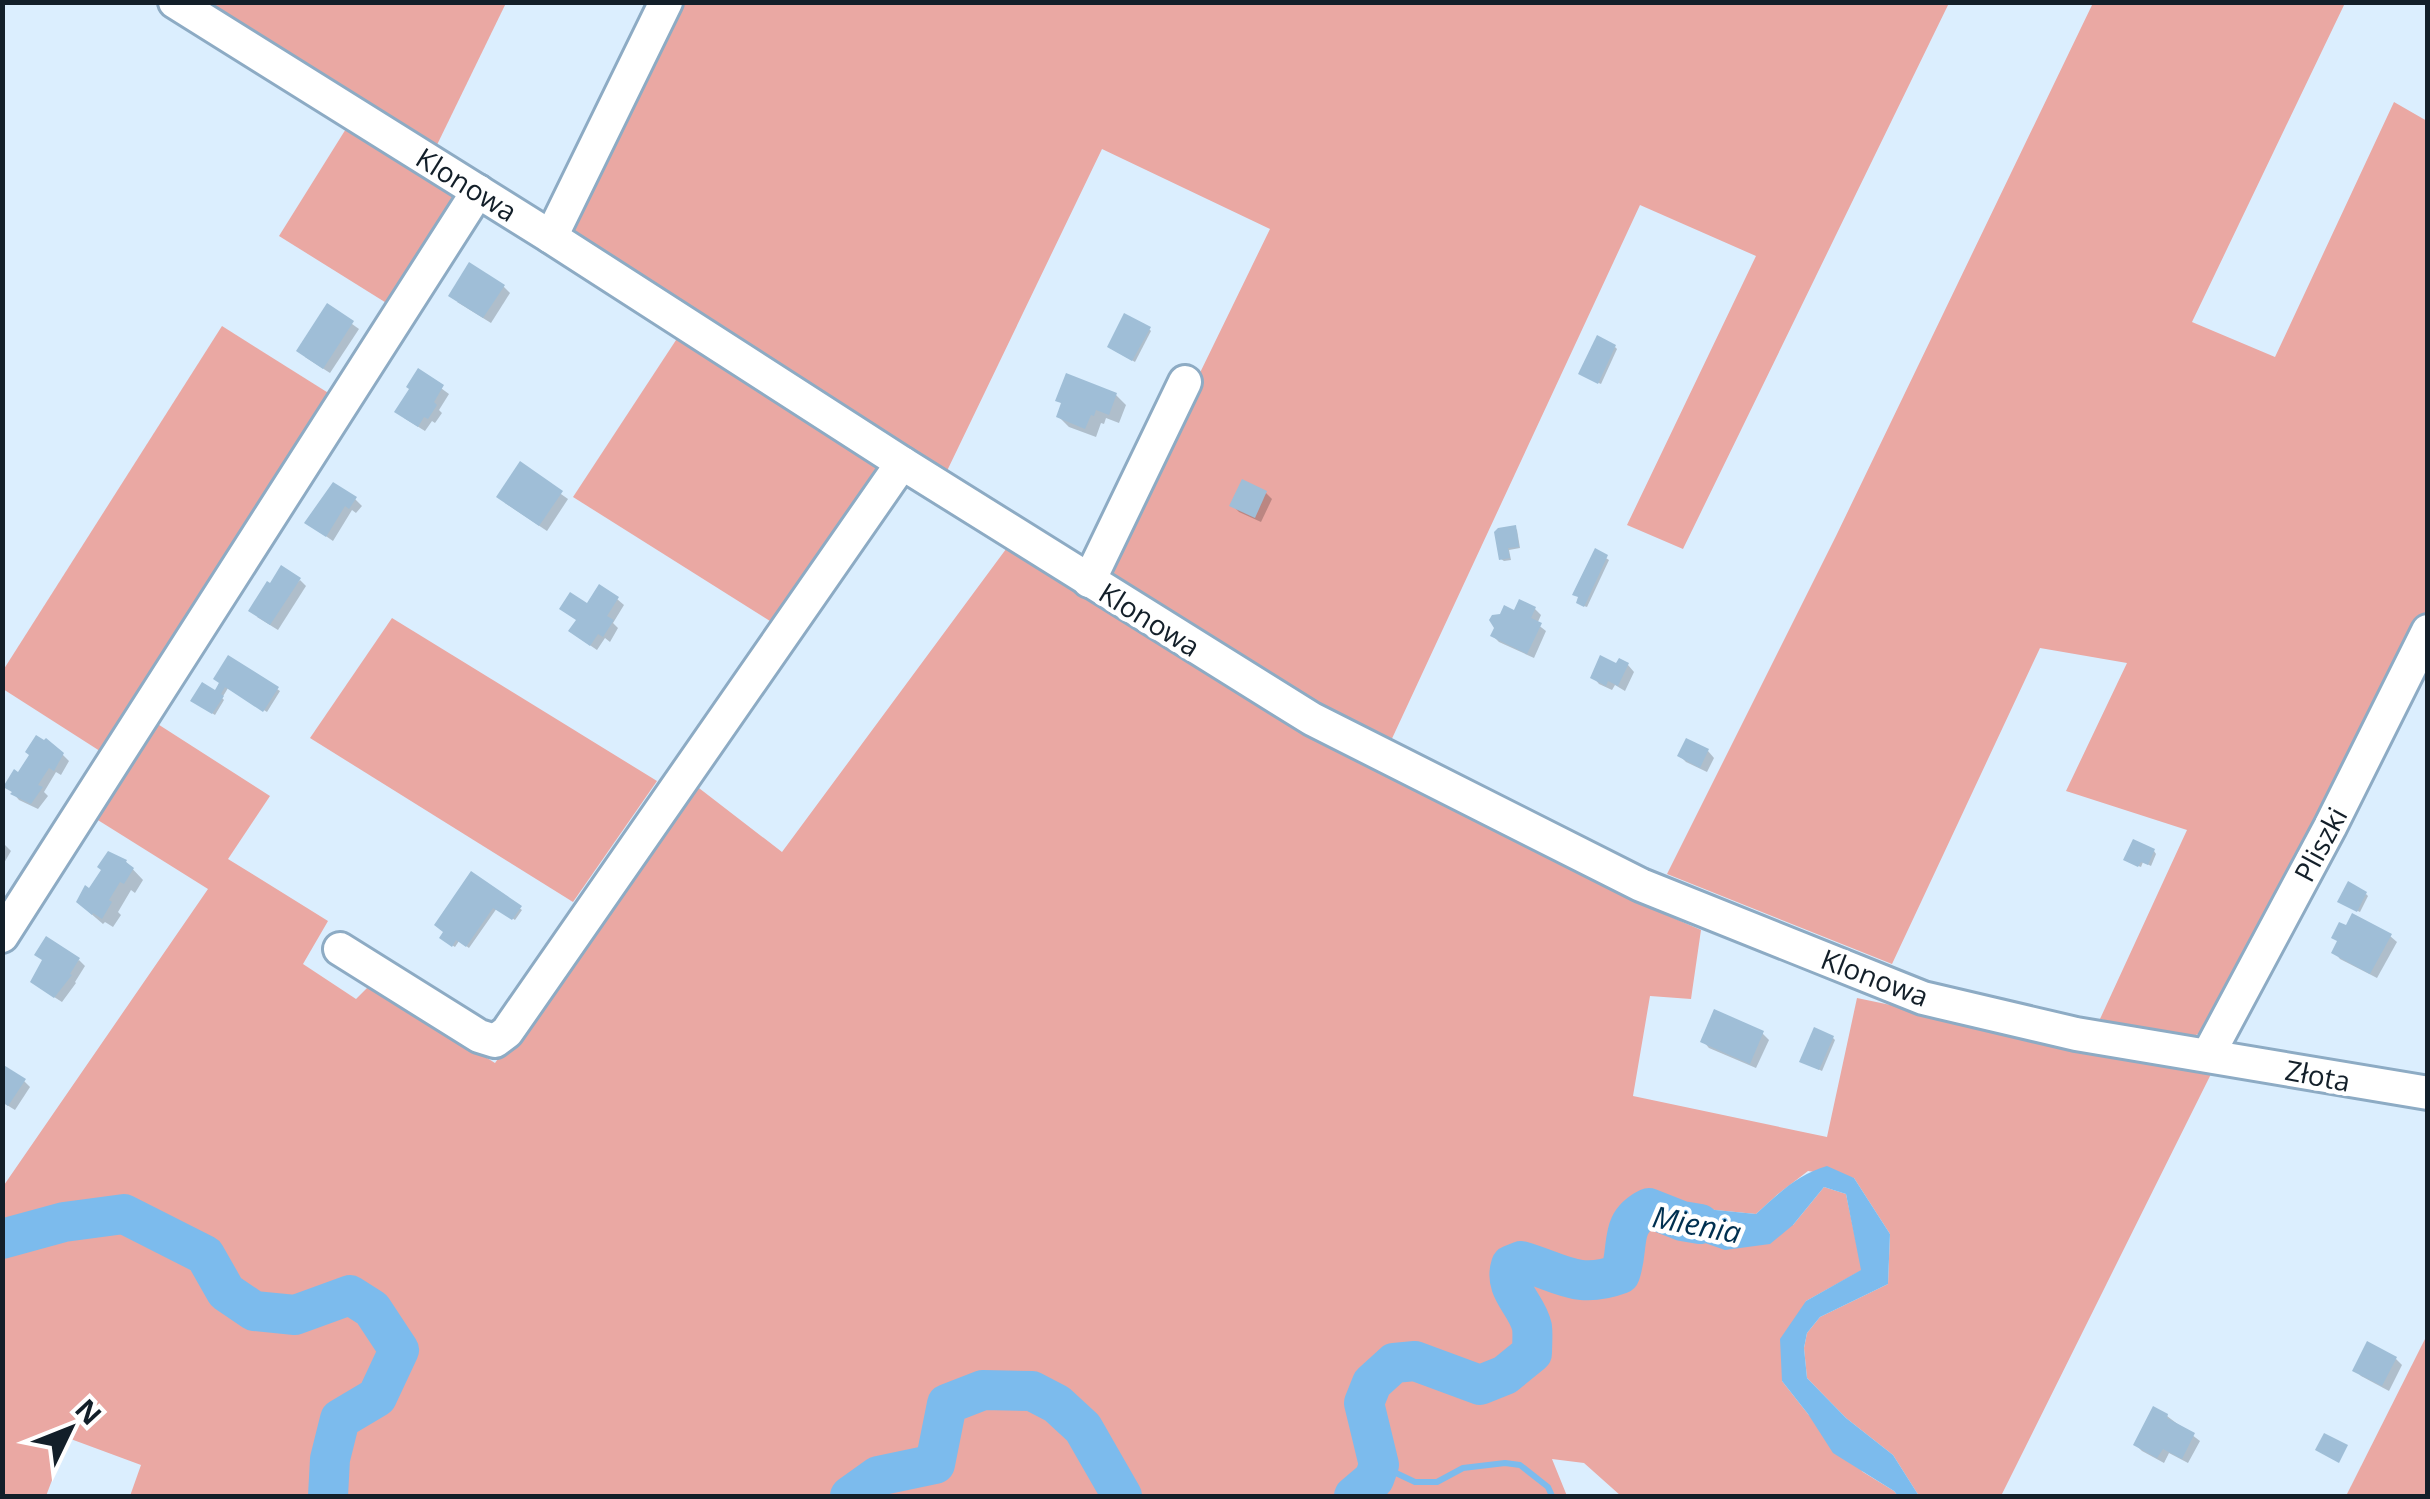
<svg xmlns="http://www.w3.org/2000/svg" width="2430" height="1499" viewBox="0 0 2430 1499" font-family="'Open Sans',sans-serif">
<rect width="100%" height="100%" fill="#dbeefe"/>
<g fill="#eaa8a3">
<path d="M200,3H506L434,151Z"/>
<path d="M675,3H1949L1683,549L1627,525L1756,256L1640,205L1389,745L1306,707L1101,576L1270,229L1102,149L945,475L563,234Z"/>
<path d="M2093,3H2345L2192,322L2275,357L2394,102L2427,121V614L2344,777L2207,1030L2187,1039L2100,1019L2187,830L2066,791L2127,663L2040,648L1892,964L1667,874L1836,536Z"/>
<path d="M349,124L450,191L453,202L388,304L279,236Z"/>
<path d="M222,326L330,394L103,753L3,689L2,672Z"/>
<path d="M680,334L877,459L878,476L770,621L573,497Z"/>
<path d="M1009,545L1351,757L1625,897L1701,930L1691,999L1650,996L1633,1096L1827,1137L1857,998L2212,1072L2001,1496H1919L1893,1455L1846,1418L1807,1378L1804,1348L1807,1333L1820,1317L1888,1284L1890,1234L1854,1178L1808,1171L1778,1194L1756,1214L1685,1207L1649,1198L1659,1227L1793,1225L1824,1187L1846,1194L1862,1270L1806,1301L1782,1381L1808,1414L1863,1472L1894,1491L1898,1496H1621L1584,1463L1552,1459L1567,1496H130L141,1465L68,1438L46,1496H3L2,1188L208,889L93,817L153,721L270,796L228,859L328,921L303,964L356,999L370,985L495,1063L695,785L782,852Z"/>
<path d="M392,618L657,781L573,902L310,738Z"/>
<path d="M2427,1335V1496H2346Z"/>
</g>
<path fill="#7cbbed" d="M1827,1166L1854,1178L1890,1234L1888,1284L1820,1317L1807,1333L1804,1348L1807,1378L1846,1418L1893,1455L1919,1496H1898L1894,1491L1833,1453L1808,1414L1782,1381L1780,1339L1806,1301L1861,1270L1846,1194L1824,1187L1793,1225L1770,1244L1725,1250L1659,1227L1649,1219V1196L1685,1207L1756,1214C1778,1194 1798,1174 1827,1166Z"/>
<g fill="#0003">
<path d="M503,286L510,293L491,323L457,302Z"/>
<path d="M327,306L359,329L330,373L305,357Z"/>
<path d="M1149,329L1151,331L1135,362L1112,349Z"/>
<path d="M1615,347L1617,349L1601,384L1584,376Z"/>
<path d="M419,372L449,394L439,410L442,413L435,423L432,421L425,431L404,418Z"/>
<path d="M1116,395L1126,405L1119,423L1106,418L1104,424L1101,423L1096,437L1069,427L1059,417Z"/>
<path d="M520,465L568,499L547,531L505,503Z"/>
<path d="M1266,493L1272,499L1261,522L1239,512L1232,505Z"/>
<path d="M355,499L362,506L356,513L352,510L333,541L307,523Z"/>
<path d="M1515,528L1517,530L1520,548L1509,550L1511,560L1504,561L1501,559Z"/>
<path d="M1596,552L1609,560L1587,607L1581,605Z"/>
<path d="M300,580L306,586L278,630L257,617Z"/>
<path d="M617,599L624,605L613,623L618,628L610,642L605,638L597,650L578,637V621L588,606Z"/>
<path d="M1535,609L1541,615L1537,624L1546,631L1534,658L1499,642L1493,636L1515,613Z"/>
<path d="M229,658L280,691L267,712L228,688L222,698L224,700L215,715L196,703L215,693Z"/>
<path d="M1628,665L1634,672L1625,691L1615,685L1612,690L1599,684L1593,677L1617,666Z"/>
<path d="M1708,751L1714,758L1707,772L1686,762L1680,756Z"/>
<path d="M62,754L69,761L61,775L56,772L44,792L48,796L38,809L19,800L7,786L19,775Z"/>
<path d="M2,842L11,851L4,863H2Z"/>
<path d="M2154,851L2156,854L2151,866L2143,862L2141,867L2129,862Z"/>
<path d="M126,862L143,880L135,893L131,890L118,912L121,915L113,927L105,922L103,924L89,912L90,891Z"/>
<path d="M471,874L522,910L515,920L497,908L469,948L459,941L455,947L444,940Z"/>
<path d="M2366,894L2368,896L2360,912L2343,904Z"/>
<path d="M2390,936L2397,942L2377,978L2340,959L2334,952L2339,942Z"/>
<path d="M79,960L85,966L75,982L76,983L62,1002L40,988Z"/>
<path d="M1762,1033L1769,1040L1756,1068L1709,1048L1703,1041Z"/>
<path d="M1833,1038L1835,1040L1822,1071L1805,1063Z"/>
<path d="M24,1081L30,1087L15,1110L2,1102Z"/>
<path d="M2396,1359L2402,1365L2389,1391L2361,1376L2355,1370Z"/>
<path d="M2167,1416L2200,1441L2188,1463L2169,1453L2164,1463L2142,1451L2136,1445Z"/>
</g>
<g fill="none" stroke-linecap="round" stroke-linejoin="round">
<path stroke="#7cbbed" stroke-width="6" d="M1379,1465L1415,1482H1437L1463,1468L1505,1463L1520,1465L1548,1487L1552,1496"/>
<g stroke="#7cbbed" stroke-width="40">
<path d="M2,1239L64,1222L124,1214L205,1255L226,1292L254,1311L295,1315L350,1295L372,1309L399,1350L377,1397L340,1419L330,1459L328,1496"/>
<path d="M850,1496L878,1476L935,1464L947,1404L983,1390L1032,1391L1057,1404L1083,1428L1122,1496"/>
<path d="M1354,1496L1374,1479L1379,1465L1364,1403L1372,1383L1394,1363L1415,1361L1480,1385L1505,1375L1532,1353C1532,1345 1533,1335 1532,1327C1527,1304 1503,1290 1511,1265L1521,1261C1560,1272 1577,1290 1620,1274C1630,1246 1618,1223 1649,1208L1682,1221L1700,1224"/>
</g>
</g>
<g fill="#9fbed7">
<path d="M469,262L505,285L483,318L448,296Z"/>
<path d="M327,303L354,321L323,369L296,351Z"/>
<path d="M1124,313L1151,327L1132,361L1107,347Z"/>
<path d="M1597,335L1616,345L1598,384L1578,374Z"/>
<path d="M418,368L444,385L434,402L437,405L428,419L424,417L418,427L394,412L409,389L406,387Z"/>
<path d="M1066,373L1117,393L1109,415L1096,410L1094,416L1091,415L1085,429L1056,417L1061,403L1055,401Z"/>
<path d="M520,461L563,491L539,526L496,497Z"/>
<path d="M1242,479L1267,491L1255,518L1229,506Z"/>
<path d="M333,482L357,497L349,509L345,506L326,537L304,523Z"/>
<path d="M1516,525L1519,547L1508,548L1510,558L1499,560L1494,532L1498,528Z"/>
<path d="M1595,548L1608,555L1584,607L1576,603L1578,597L1572,595Z"/>
<path d="M281,565L301,578L270,625L248,611L267,581L270,583Z"/>
<path d="M599,584L619,597L607,616L614,620L603,637L598,634L590,646L568,631L576,620L559,609L570,592L587,603Z"/>
<path d="M1519,599L1536,607L1531,618L1542,623L1527,654L1490,636L1494,628L1489,620L1492,615L1500,614L1504,605L1514,610Z"/>
<path d="M228,655L279,687L263,712L225,687L221,694L224,696L212,714L190,701L202,682L215,690L219,683L213,679Z"/>
<path d="M1600,655L1616,663L1619,658L1629,663L1618,686L1608,681L1606,686L1590,678Z"/>
<path d="M36,735L44,740L46,738L64,753L54,771L49,768L38,785L43,787L31,804L10,794L12,792L3,787L14,769L18,772L29,755L25,752Z"/>
<path d="M1686,738L1709,749L1700,768L1677,756Z"/>
<path d="M2133,839L2155,849L2148,865L2141,862L2138,867L2123,860Z"/>
<path d="M108,851L127,860L126,862L134,868L124,884L120,882L109,900L112,902L102,919L93,913L92,915L76,902L85,885L89,888L101,870L97,867Z"/>
<path d="M471,871L522,906L512,920L493,908L466,947L456,940L452,947L439,938L443,932L434,925Z"/>
<path d="M2348,881L2367,892L2357,912L2337,902Z"/>
<path d="M2352,913L2392,934L2370,974L2331,953L2337,941L2331,938L2339,922L2346,925Z"/>
<path d="M46,936L80,958L70,974L72,975L54,998L30,982L42,960L34,955Z"/>
<path d="M1714,1009L1764,1031L1750,1064L1700,1042Z"/>
<path d="M1814,1027L1834,1036L1819,1070L1799,1062Z"/>
<path d="M2,1064L26,1079L8,1106L2,1102Z"/>
<path d="M2367,1341L2397,1357L2382,1386L2352,1371Z"/>
<path d="M2153,1406L2168,1414L2167,1418L2195,1433L2182,1459L2163,1449L2157,1458L2133,1445Z"/>
<path d="M2324,1433L2348,1445L2339,1463L2315,1450Z"/>
</g>
<g fill="none" stroke-linecap="round" stroke-linejoin="round">
<g stroke="#8dabc4" stroke-width="38">
<g id="minor">
<path d="M175,2L551,237L902,463L1312,719L1641,885L1923,998L2076,1034L2428,1093"/>
<path d="M551,237L666,2"/>
<path d="M1089,581L1185,382"/>
<path d="M2,936L478,191"/>
<path d="M340,949L479,1036L495,1041L507,1032L902,463"/>
<path d="M2208,1055L2330,827L2428,631"/>
</g>
</g>
<use href="#minor" stroke="#fff" stroke-width="32"/>
</g>
<g text-anchor="middle" dominant-baseline="central" stroke-width="9" stroke-linejoin="round" paint-order="stroke">
<g font-size="28" fill="#131f29" stroke="#fff">
<text transform="translate(467 184) rotate(32)">Klonowa</text>
<text transform="translate(1150 619) rotate(32)">Klonowa</text>
<text transform="translate(2320 844) rotate(-62)">Pliszki</text>
<text transform="translate(1875 977) rotate(21)">Klonowa</text>
<text transform="translate(2318 1075) rotate(11)">Złota</text>
</g>
<g font-size="30" font-style="italic" fill="#003050" stroke="#fff">
<text transform="translate(1697 1224) rotate(11)">Mienia</text>
</g>
</g>
<rect width="2430" height="1499" fill="none" stroke="#131f29" stroke-width="10"/>
<g transform="translate(70 1429) rotate(47)" stroke="#ffffff" stroke-width="8" paint-order="stroke">
<path d="M0-8L18 38L0 25L-18 38Z" fill="#131f29"/>
<text y="-15" font-size="28" font-weight="bold" text-anchor="middle" fill="#131f29">N</text>
</g>
</svg>
